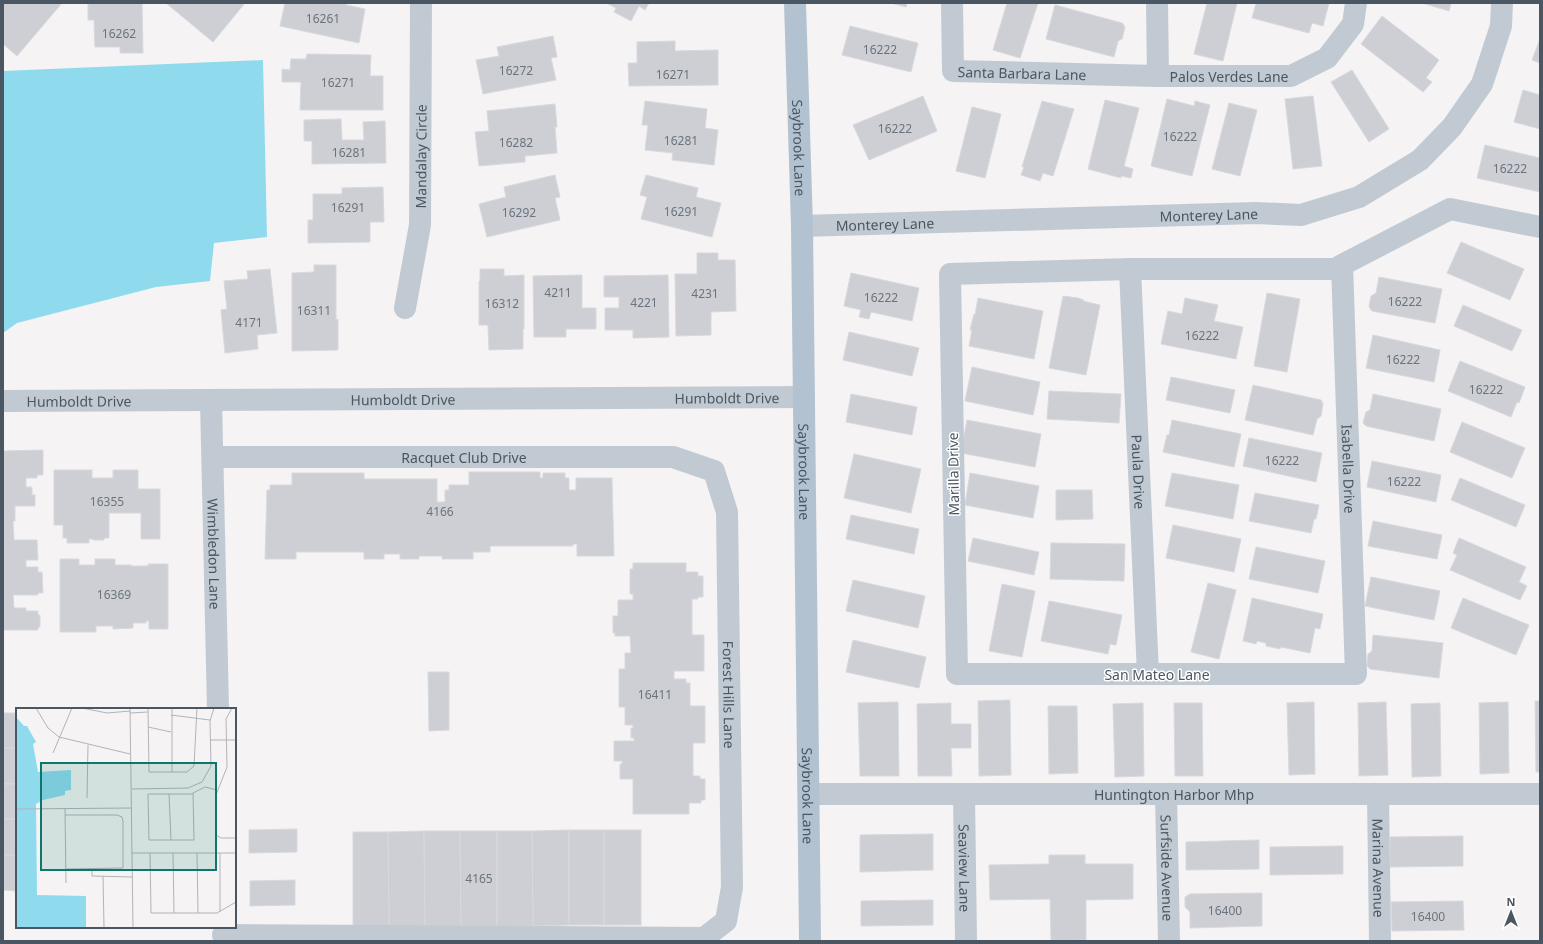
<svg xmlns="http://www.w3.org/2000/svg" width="1543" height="944" viewBox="0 0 1543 944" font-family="'Noto Sans',sans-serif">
<rect width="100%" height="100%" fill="#f5f3f3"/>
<path fill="#90daee" d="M263,60L267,237L214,243L210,281L156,287L17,323L3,333V71Z"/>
<g fill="#cdcfd5" stroke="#d7d9de">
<path d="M3,3H62L17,56L3,44Z"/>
<path d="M88,3H142L143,53H120V47H95L94,20H88Z"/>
<path d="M166,3H245L213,42Z"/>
<path d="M285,3H346V5L365,9L359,43L280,26Z"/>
<path d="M606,3H649L645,10L639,6L631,21L614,12L616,8Z"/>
<path d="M891,3H907L906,7Z"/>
<path d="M1007,3H1038L1020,58L993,50Z"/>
<path d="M1207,3H1237L1223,61L1194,54Z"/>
<path d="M1256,3H1329L1323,26L1312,23L1309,33L1252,18Z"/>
<path d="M1422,3H1451L1449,11Z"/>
<path d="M1055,5L1122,23L1125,27L1122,39L1118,41L1114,57L1046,39Z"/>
<path d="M1382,16L1439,60L1426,78L1432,82L1423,92L1361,44Z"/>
<path d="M850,26L918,43L911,72L842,55Z"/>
<path d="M553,36L557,57L551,58L556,80L483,94L476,60L499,56L497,47Z"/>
<path d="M1540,39V63L1532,60Z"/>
<path d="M675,41V51L718,50V85L629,86L628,63H637V42Z"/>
<path d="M307,54L371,55L370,76H383V110H300L301,82H282V69L290,70L291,59H306Z"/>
<path d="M1352,70L1389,129L1369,142L1331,82Z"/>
<path d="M1523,90L1540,95V129L1514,122Z"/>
<path d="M923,96L937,131L869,160L853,125Z"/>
<path d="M1313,96L1322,166L1293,169L1285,99Z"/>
<path d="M1167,99L1194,106L1195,101L1210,105L1192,176L1151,166Z"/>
<path d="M1105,100L1139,108L1124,166L1133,169L1131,178L1121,176V178L1088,169Z"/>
<path d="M645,101L707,109L705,128L718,130L714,165L672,160L673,153L645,150L648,125H642Z"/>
<path d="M1042,101L1074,109L1053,176L1043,173L1040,181L1021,175L1024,167H1022Z"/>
<path d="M1229,103L1257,110L1240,176L1212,169Z"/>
<path d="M555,104L557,127H555L557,153L525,156V162L479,166L475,132L489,131L487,111Z"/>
<path d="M972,107L1001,114L985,178L956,171Z"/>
<path d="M341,119L342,140H364L363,122L385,121L386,163L312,164V141H304V120Z"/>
<path d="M1485,145L1540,158V192L1477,178Z"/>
<path d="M555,175L560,197L555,198L560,220L487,237L479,204L506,197L504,187Z"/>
<path d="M646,175L698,188L696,197L721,203L712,237L641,219L647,197L640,195Z"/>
<path d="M383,187L384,222H370V242L308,243V220H313V194H342V188Z"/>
<path d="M1461,242L1524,269L1510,300L1447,273Z"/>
<path d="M697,253H718V260H735L736,311L711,312V335L676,336L675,274H697Z"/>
<path d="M314,265H336V320L338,319V350L292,351V273L314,272Z"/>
<path d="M270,269L277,333L257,335L258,349L225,353L221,310L227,309L224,281L248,279L247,271Z"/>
<path d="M480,269H504V276L524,275V329H523V349L489,350L488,325H479V281H480Z"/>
<path d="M851,273L919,288L912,321L871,312L869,319L859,317L861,310L844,306Z"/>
<path d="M582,275V308H596V329H566V337H534L533,276Z"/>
<path d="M668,275L669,337L633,338V330H605V308H619V297H604V276Z"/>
<path d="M1379,277L1442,289L1435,323L1372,311L1369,307L1371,296L1376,293Z"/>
<path d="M1267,293L1300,299L1287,372L1254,366Z"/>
<path d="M1063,296L1078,298L1084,300L1083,301L1100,305L1086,375L1049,368Z"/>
<path d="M978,298L1043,311L1034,359L969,346L972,330H970L974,314L975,315Z"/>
<path d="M1185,298L1218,305L1214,321L1243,327L1236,359L1161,344L1168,311L1182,314Z"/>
<path d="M1463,305L1522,330L1512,351L1454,326Z"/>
<path d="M849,332L919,348L912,376L843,360Z"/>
<path d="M1373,335L1440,350L1434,382L1366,368Z"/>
<path d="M1460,361L1525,387L1519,403L1517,402L1511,417L1448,391Z"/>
<path d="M972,367L1040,382L1033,415L965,401Z"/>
<path d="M1171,377L1235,390L1230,413L1166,400Z"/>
<path d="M1253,385L1321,400L1323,404L1321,416L1317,419L1313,435L1245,420Z"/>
<path d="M1049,391L1121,394L1119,423L1047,419Z"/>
<path d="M851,394L917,407L912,435L846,422Z"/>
<path d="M1373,394L1441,409L1434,441L1366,426L1363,423L1366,412L1370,410Z"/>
<path d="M967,420L1041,434L1035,467L961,453Z"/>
<path d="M1172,420L1241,434L1234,467L1163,452L1167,435H1169Z"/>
<path d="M1462,422L1525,448L1512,478L1450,452Z"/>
<path d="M1249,438L1322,453L1316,482L1243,466Z"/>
<path d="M43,450V475H37V478H26V487H32V495H35V506H15V521H13L14,540H37L38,560H26V567H38V572H42L43,593H38V595H13L14,608H26V611H38V615H40V627H38V630H3V451Z"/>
<path d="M854,454L921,469L911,513L844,498Z"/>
<path d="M1372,461L1441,475L1436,502L1367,487Z"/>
<path d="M54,470H92V478H113V470H138V489H160V539H141V513H109V538H104V540H93V539H89V543H67V538H63V525H54Z"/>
<path d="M469,472H540V478H543V473H565V478H569V490H576V478H612L614,556H577V544H573V546H490V552H473V559H442V556H419V559H400V554H384V559H364V552H296V559H265L267,490H270V485H292V473H364V479H437V502H445V490H449V485H469Z"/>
<path d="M970,473L1039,486L1033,518L965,505Z"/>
<path d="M1172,473L1239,485L1233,519L1165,506Z"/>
<path d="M1460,478L1525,505L1516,527L1451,500Z"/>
<path d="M1056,490H1092L1093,519L1056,520Z"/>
<path d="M1255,493L1319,505L1316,519H1314L1311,533L1249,521Z"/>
<path d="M851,515L919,529L914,554L846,539Z"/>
<path d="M1373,521L1442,535L1437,559L1368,546Z"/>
<path d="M1173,525L1241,539L1234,572L1166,558Z"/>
<path d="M973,538L1039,552L1034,575L968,561Z"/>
<path d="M1459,538L1526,567L1519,582L1527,586L1520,600L1450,570L1457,555L1453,553Z"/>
<path d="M1051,543L1125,544L1124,581L1050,579Z"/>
<path d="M1256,547L1325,561L1318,593L1249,579Z"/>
<path d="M60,559H79V565H95V559H115V565H131V566H148V564H168V629H149V621H146V623H133V628L113,629V626H96V632H60Z"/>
<path d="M633,563H686V572H698V576H703V597H698V599H692V635H704V671H674V679H686V683H690V706H705V743H693V776H700V779H705V800H701V803H689V814H633V779H620V764H622V761H614V741H634V738H631V728H633V725H625V707H619V669H625V653H631L630,636H615V633H613V616H618V600H633V594H630V569H633Z"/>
<path d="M1371,577L1440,591L1434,620L1365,606Z"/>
<path d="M853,580L925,596L918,628L846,611Z"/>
<path d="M1208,583L1236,590L1219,659L1191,652Z"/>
<path d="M1002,584L1035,591L1022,657L989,651Z"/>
<path d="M1252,598L1323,614L1320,629L1315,628L1310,653L1281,647L1280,649L1266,646V643L1257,641L1256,644L1243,641Z"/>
<path d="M1463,598L1529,625L1516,655L1451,628Z"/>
<path d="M1049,601L1122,615L1116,645L1110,644L1108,654L1041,641Z"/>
<path d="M1373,635L1443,643L1439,678L1370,669L1367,666L1368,654L1372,651Z"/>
<path d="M853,640L926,657L919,688L846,672Z"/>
<path d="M428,672H449V730L429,731Z"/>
<path d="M1010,700L1011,775L979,776L978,701Z"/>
<path d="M1535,701H1540V772H1536Z"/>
<path d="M898,702L899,776H860L858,703Z"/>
<path d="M1314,702L1315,774L1289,775L1287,703Z"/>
<path d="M1386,702L1388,775L1359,776L1358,703Z"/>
<path d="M1508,702L1509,773L1480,774L1479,703Z"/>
<path d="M951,703V724H971V748H951L952,776H918L917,704Z"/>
<path d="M1143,703L1144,776L1115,777L1113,704Z"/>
<path d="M1174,703H1202L1203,776H1175Z"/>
<path d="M1440,703L1441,776L1412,777L1411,704Z"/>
<path d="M1048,706H1077L1078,773L1049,774Z"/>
<rect x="3" y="713" width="14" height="35"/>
<rect x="3" y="748" width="14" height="36"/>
<rect x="3" y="784" width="14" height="35"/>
<rect x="3" y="819" width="14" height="36"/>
<path d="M297,829V852L249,853V830Z"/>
<path d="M569,830V925L533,926L532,831Z"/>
<rect x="569" y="830" width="35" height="95"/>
<rect x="604" y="830" width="37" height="95"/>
<path d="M424,831L425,926H389L388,832Z"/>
<path d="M424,831H460L461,926H425Z"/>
<path d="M460,831H497V926H461Z"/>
<path d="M497,831H532L533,926H497Z"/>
<path d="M353,832H388L389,926H353Z"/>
<path d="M933,834V870L860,872V835Z"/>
<path d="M1463,836V866L1390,867V837Z"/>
<path d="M1259,840V869L1186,870V842Z"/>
<path d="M1343,846V874L1270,875V847Z"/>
<path d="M3,855H17V891L3,890Z"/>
<path d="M1049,855H1085V864H1133V899L1086,900V940L1051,941L1050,899L990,900L989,865L1049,864Z"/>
<path d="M295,880V905L250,906V881Z"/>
<path d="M1262,893V926L1190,928V912L1185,907V897L1190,894Z"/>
<path d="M933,900V925L861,926V901Z"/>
<path d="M1463,901L1464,930L1392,931L1391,902Z"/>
</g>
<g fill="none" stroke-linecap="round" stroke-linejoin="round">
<g stroke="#c1cad2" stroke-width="22">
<path id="s1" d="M952,3L953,71L1158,76H1291L1327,58L1353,24L1356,3"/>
<path d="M1157,3L1158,76"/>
<path id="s2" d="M802,226L1256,213L1301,215L1359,197L1420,160L1452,127L1482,84L1501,26L1502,3"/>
<path id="s3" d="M1342,265L1356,674H957L950,274L1130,269H1335L1342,265L1450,209L1540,227"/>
<path id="s4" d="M1130,269L1148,674"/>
<path id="s5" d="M405,308L420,225L421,3"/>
<path id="s6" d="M211,400L218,709"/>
<path id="s7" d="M3,401L803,397"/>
<path id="s8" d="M213,457H673L714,471L727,512L732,887L726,921L704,938L223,935"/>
<path id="s9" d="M809,794H1540"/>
<path id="s10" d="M964,794L966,941"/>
<path id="s11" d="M1166,794L1169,941"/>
<path id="s12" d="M1378,794L1380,941"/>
</g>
<path stroke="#b3c2d1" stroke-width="22" id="s13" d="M795,3L802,226L810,941"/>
</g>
<g text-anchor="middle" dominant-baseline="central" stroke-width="3" stroke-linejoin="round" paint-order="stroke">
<g font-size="12" fill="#6b747e">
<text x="323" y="18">16261</text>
<text x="119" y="33">16262</text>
<text x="880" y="49">16222</text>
<text x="516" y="70">16272</text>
<text x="673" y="74">16271</text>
<text x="338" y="82">16271</text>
<text x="895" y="128">16222</text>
<text x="1180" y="136">16222</text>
<text x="681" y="140">16281</text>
<text x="516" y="142">16282</text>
<text x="349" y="152">16281</text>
<text x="1510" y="168">16222</text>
<text x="348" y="207">16291</text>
<text x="681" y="211">16291</text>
<text x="519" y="212">16292</text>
<text x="558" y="292">4211</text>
<text x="705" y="293">4231</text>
<text x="881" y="297">16222</text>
<text x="1405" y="301">16222</text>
<text x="644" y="302">4221</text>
<text x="502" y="303">16312</text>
<text x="314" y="310">16311</text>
<text x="249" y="322">4171</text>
<text x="1202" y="335">16222</text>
<text x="1403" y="359">16222</text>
<text x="1486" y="389">16222</text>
<text x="1282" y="460">16222</text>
<text x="1404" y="481">16222</text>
<text x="107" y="501">16355</text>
<text x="440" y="511">4166</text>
<text x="114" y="594">16369</text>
<text x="655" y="694">16411</text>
<text x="479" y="878">4165</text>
<text x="1225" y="910">16400</text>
<text x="1428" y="916">16400</text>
</g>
<g font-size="14" fill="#4a5661" stroke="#fff">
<text stroke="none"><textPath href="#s1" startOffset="137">Santa Barbara Lane</textPath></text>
<text stroke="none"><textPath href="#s1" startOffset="344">Palos Verdes Lane</textPath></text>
<text stroke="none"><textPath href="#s13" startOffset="145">Saybrook Lane</textPath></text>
<text stroke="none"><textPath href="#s5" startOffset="153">Mandalay Circle</textPath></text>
<text stroke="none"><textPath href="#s2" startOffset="407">Monterey Lane</textPath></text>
<text stroke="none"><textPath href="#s2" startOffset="83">Monterey Lane</textPath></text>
<text stroke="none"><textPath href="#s7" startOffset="724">Humboldt Drive</textPath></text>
<text stroke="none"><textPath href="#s7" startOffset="400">Humboldt Drive</textPath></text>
<text stroke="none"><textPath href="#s7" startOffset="76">Humboldt Drive</textPath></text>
<text stroke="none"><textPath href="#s8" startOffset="251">Racquet Club Drive</textPath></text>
<text stroke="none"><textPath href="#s3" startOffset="204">Isabella Drive</textPath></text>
<text stroke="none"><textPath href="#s4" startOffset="203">Paula Drive</textPath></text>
<text stroke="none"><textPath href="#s13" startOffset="469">Saybrook Lane</textPath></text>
<text transform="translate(953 474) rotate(-91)">Marilla Drive</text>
<text stroke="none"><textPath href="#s6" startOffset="154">Wimbledon Lane</textPath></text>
<text x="1157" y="674">San Mateo Lane</text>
<text stroke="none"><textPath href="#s8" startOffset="729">Forest Hills Lane</textPath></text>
<text stroke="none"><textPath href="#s9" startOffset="365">Huntington Harbor Mhp</textPath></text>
<text stroke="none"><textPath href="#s13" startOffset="793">Saybrook Lane</textPath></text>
<text stroke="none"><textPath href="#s10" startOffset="74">Seaview Lane</textPath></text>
<text stroke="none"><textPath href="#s11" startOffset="74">Surfside Avenue</textPath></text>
<text stroke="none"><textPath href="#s12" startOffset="74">Marina Avenue</textPath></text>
</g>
</g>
<g transform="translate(16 708)">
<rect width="220" height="220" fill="#f5f3f3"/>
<path d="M0,9L8,18H11L20,34L17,36L22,64L55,62V82L49,83V87L27,92L20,96L21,187L70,188V220H0Z" fill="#90daee"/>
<path fill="none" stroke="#b1b4b9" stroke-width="1" d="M20,0L32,20L43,29L114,46M66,0L91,5L114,3M114,0L117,220M132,0L133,64H171L178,58L181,0M216,0L210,11L211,59L200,87V127L205,130H220M114,5L132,4M155,7L194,12M132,19L155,24M195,32H220M37,45L56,0M156,64V0M116,81L172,80L186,74L195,58L194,13L198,0M177,85L178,132H133L132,86H176L177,85L189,79L201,82M153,86L155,132M71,90L72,37M0,101L116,100M49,101L50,175M49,107H101L106,109L107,113V160L50,161M116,145H220M134,145L135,205H201L220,194M157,145L158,205M181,145L182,205M204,145V204M76,162V168L117,169M87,168L88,220"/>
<path fill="#0f766e" fill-opacity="0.15" stroke="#0f766e" stroke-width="2" d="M25,55H200V162H25Z"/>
<rect width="220" height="220" fill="none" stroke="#4a5661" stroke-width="2"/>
</g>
<rect width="1543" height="944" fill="none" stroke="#4a5661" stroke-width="8"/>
<g transform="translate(1511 912)" stroke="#ffffff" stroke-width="3" paint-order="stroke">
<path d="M0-3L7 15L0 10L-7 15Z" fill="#4a5661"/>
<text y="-6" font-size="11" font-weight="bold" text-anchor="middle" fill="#4a5661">N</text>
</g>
</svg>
